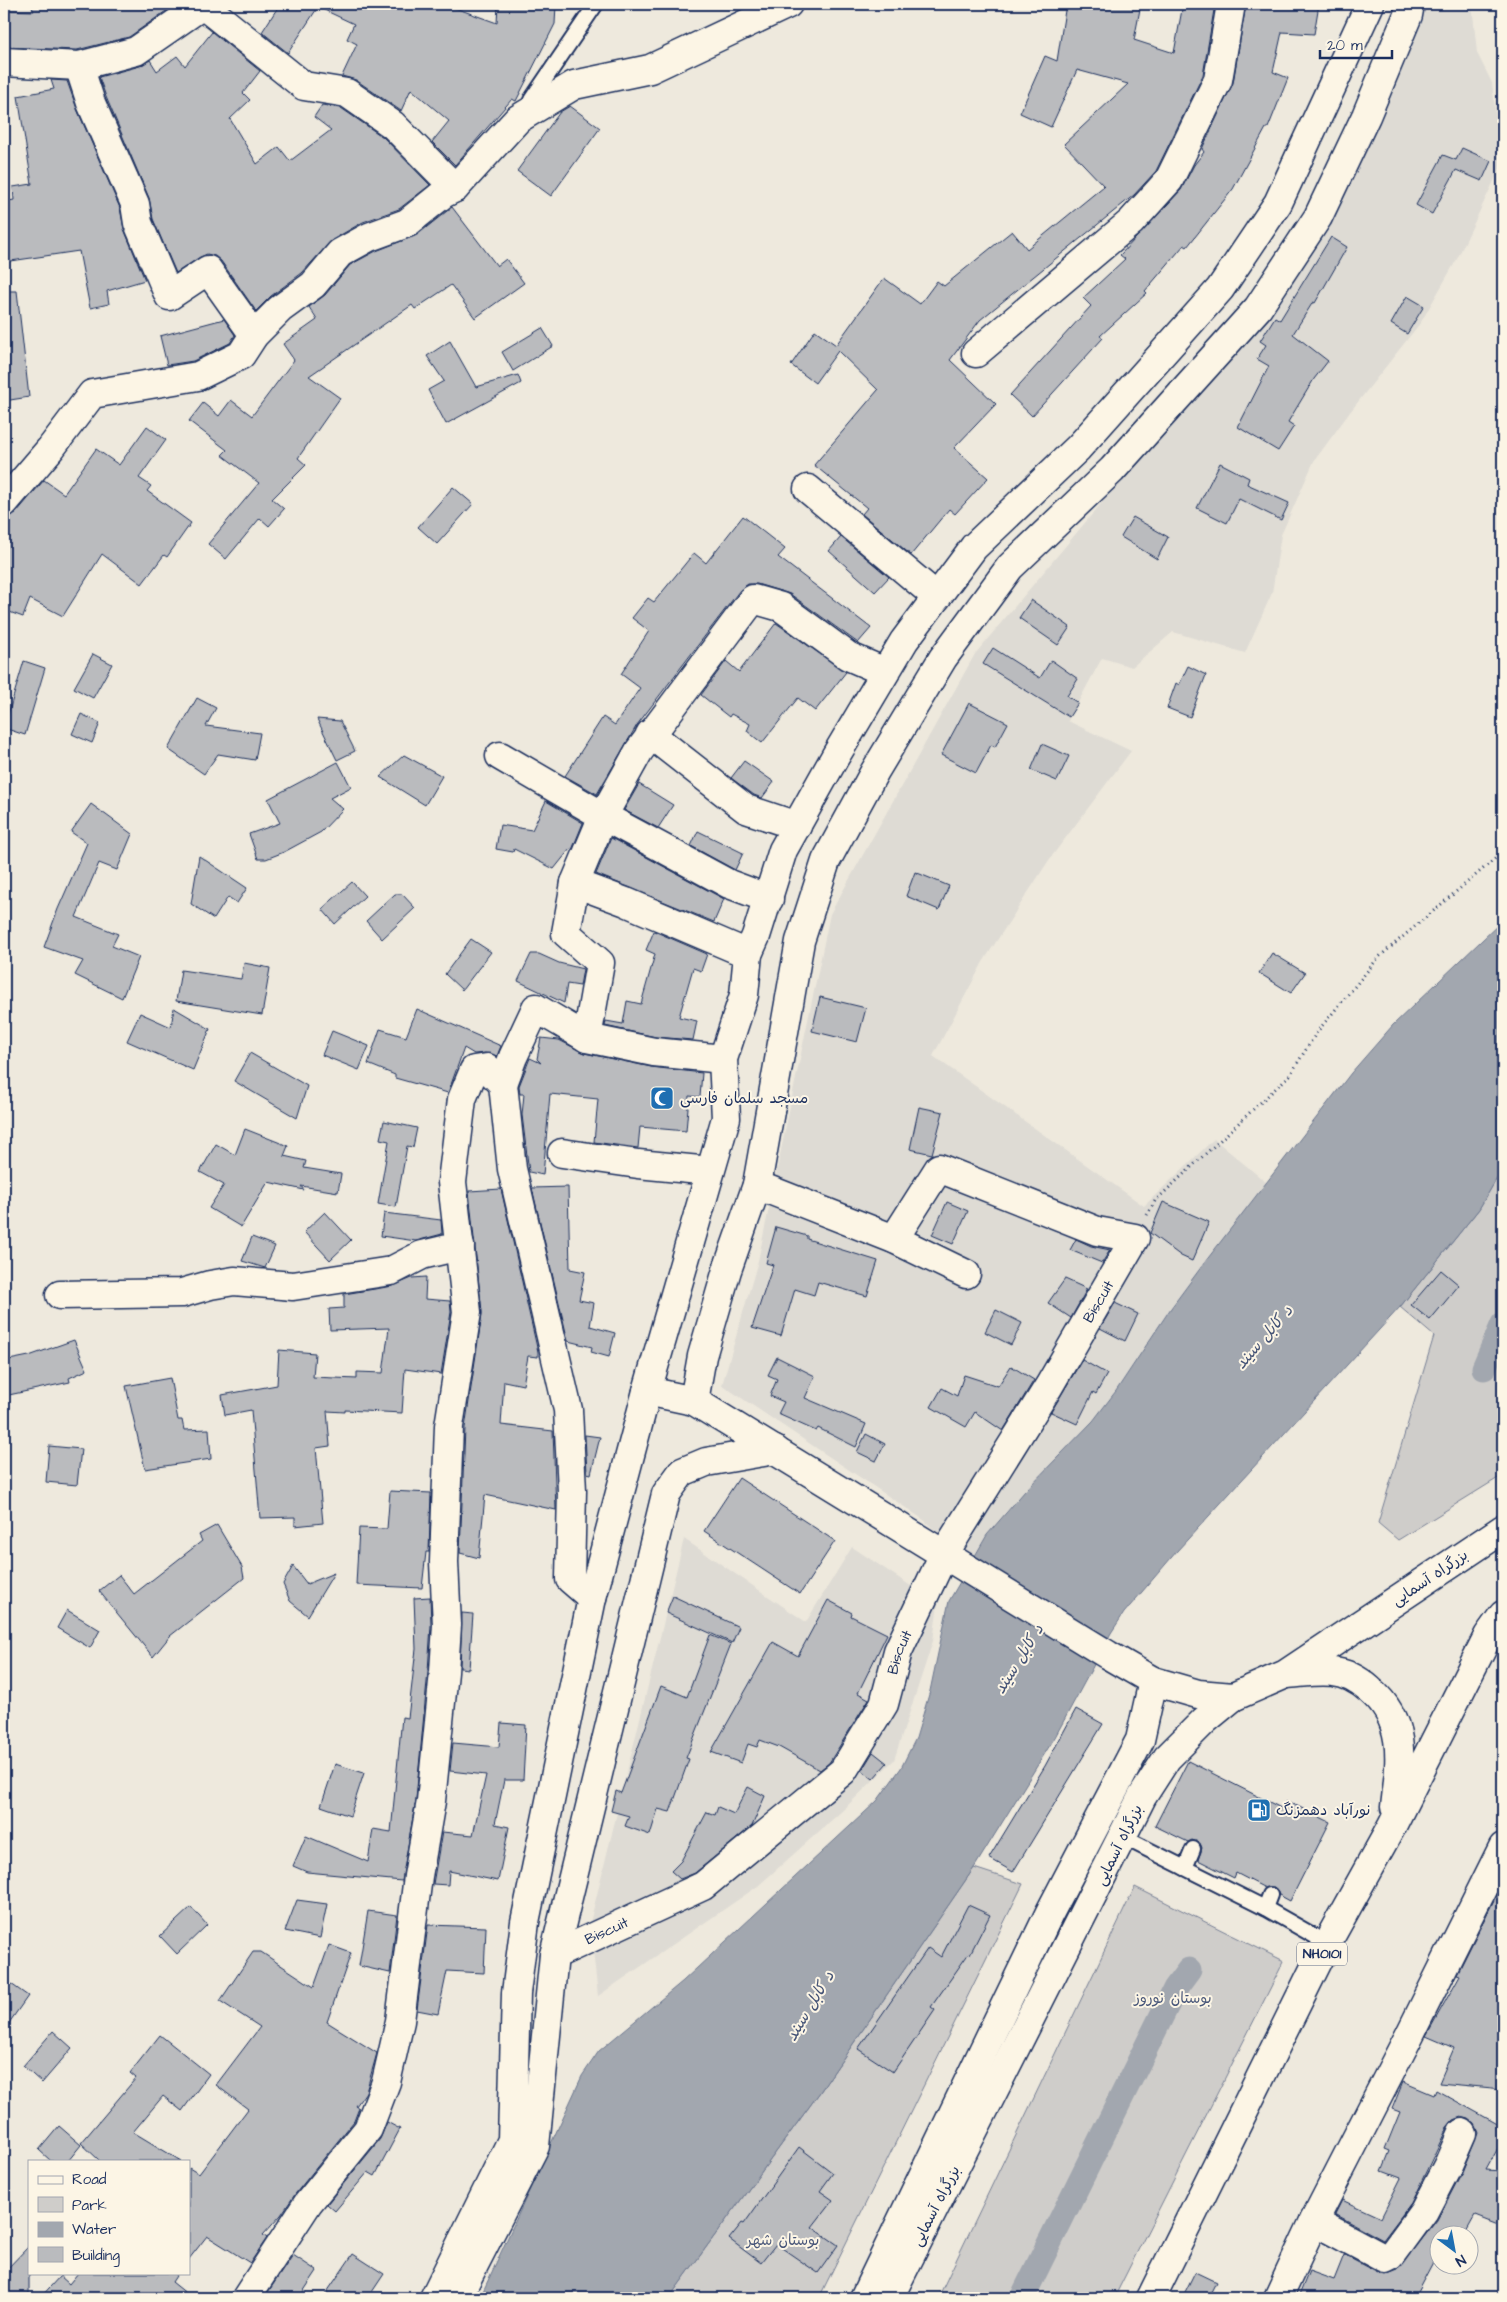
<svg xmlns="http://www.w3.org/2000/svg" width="1507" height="2302" viewBox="0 0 1507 2302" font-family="'Architects Daughter','Playpen Sans Arabic',sans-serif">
<rect width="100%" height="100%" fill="#eee9dd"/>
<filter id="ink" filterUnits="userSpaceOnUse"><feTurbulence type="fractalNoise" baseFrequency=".02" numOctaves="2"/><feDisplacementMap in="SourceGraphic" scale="10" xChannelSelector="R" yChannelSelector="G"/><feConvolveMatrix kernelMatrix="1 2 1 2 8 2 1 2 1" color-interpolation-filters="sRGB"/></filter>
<g filter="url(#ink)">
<g fill="#dedbd4">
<path d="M1416,4H1472L1477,53L1492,83L1502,164L1457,259L1421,322L1350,412L1314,461L1281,535L1272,593L1245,653L1173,632L1132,667L1102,658L1068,721L1131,751L1049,860L983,962L933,1056L1144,1206L1214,1139L1267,1183L1171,1308L1116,1391L1093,1421L1006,1512L987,1535L970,1563L924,1520L722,1385L758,1261L830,914L975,654L1193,394L1334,217Z"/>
<path d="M684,1539L806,1622L852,1547L938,1604L933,1641L894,1760L843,1810L758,1886L598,1996L590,1923Z"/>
</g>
<g fill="#cfcdca" stroke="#757e94">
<path d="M1503,1168V1475L1398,1540L1378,1523L1434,1336L1400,1307L1479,1209Z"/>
<path d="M974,1868L1023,1884L819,2298H669L820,2092Z"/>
<path d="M1135,1887L1284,1961L1114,2298H938Z"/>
</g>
<path fill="#a2a7af" stroke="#6c778f" d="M1503,920V1168L1479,1209L1400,1307L1177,1551L1124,1613L1111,1633L1055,1737L974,1868L820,2092L669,2298H480L582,2076L599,2051L683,1981L877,1801L901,1768L916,1738L930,1691L949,1601L987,1535L1025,1491L1093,1421L1116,1391L1171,1308L1205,1262L1351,1073L1393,1025Z"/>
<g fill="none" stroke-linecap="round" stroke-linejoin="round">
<g stroke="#a2a7af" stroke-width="25">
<path d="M1484,1368L1503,1324"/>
<path d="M1022,2298L1175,1989L1189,1970"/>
</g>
</g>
<g fill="#babbbe" stroke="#1b2f5e">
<path d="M30,4H176L129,37L77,50L4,47L5,10L34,11Z"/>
<path d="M280,4H444L497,23L498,4H556L555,24L516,101L512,99L455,165L432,142L449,121L411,89L401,111L356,80L342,76L357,44L347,39L354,24L318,7L288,53L262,32Z"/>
<path d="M1066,4H1141L1134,40L1174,53L1183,4H1215L1203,75L1156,171L1134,195L980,320L950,360L996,404L954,448L988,478L955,514L949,509L911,555L862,514L867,508L814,465L878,390L838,351L815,383L791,365L815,330L836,345L884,278L920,304L937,281L944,286L1012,231L1027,249L1104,186L1064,144L1128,84L1077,70L1051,127L1020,113L1045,56L1057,61Z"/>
<path d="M1246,4H1319L1314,34L1282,32L1273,72L1288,78L1268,128H1266L1233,189L1187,247L1184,245L1145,291L1147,293L1100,336L1103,338L1032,416L1010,395L1091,306L1083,298L1125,259L1120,255L1181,190L1194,165L1204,152L1202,149L1233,83Z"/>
<path d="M212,32L260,71L243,93L250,100L230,119L257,164L279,147L290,161L331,130L314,117L322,105L341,108L383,137L430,185L399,209L363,222L332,240L302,273L271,296L256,311L221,261L215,256L207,254L200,257L176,273L153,219L149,198L106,97L99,77L140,66L150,60L157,71L177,56L185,66Z"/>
<path d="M51,80L67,81L77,109L120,208L124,229L145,280L107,291L109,304L90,308L79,251L4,262V202L14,200L13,187L32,184L18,96L54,89Z"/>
<path d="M570,106L600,128L551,196L517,171L560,112Z"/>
<path d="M1462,148L1491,161L1482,181L1456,170L1432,214L1416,205L1443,155L1456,160Z"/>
<path d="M452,207L497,266L506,259L524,283L475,318L451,285L415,309L412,305L309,376L340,398L298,458L306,465L272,499L284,509L269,526L260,518L226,559L208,544L259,483L222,455L227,450L189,421L203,403L219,416L231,400L252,416L294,360L283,344L317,320L309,307L325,295L350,265L376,251L417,235Z"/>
<path d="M1331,237L1347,247L1315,303L1313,302L1293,334L1328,361L1314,379L1288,422L1294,426L1278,451L1238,427L1269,366L1257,359L1266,345L1260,341L1275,317L1280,320Z"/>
<path d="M4,291H17L29,397L4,401Z"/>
<path d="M1407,296L1424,306L1407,334L1391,324Z"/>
<path d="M224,319L235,335L230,343L193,361L167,365L160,336Z"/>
<path d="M542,328L553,346L513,371L502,352Z"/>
<path d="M450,341L476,387L518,375L521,383L446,424L428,390L444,381L427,356Z"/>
<path d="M147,426L166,440L139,478L151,486L147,491L191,523L167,557L164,555L142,584L102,554L63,616L30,599L23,617L4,610V520L5,518L16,513L44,480L64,494L96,449L119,465Z"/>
<path d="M1220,463L1249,478L1247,484L1289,503L1281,520L1239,499L1227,523L1197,508Z"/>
<path d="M453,487L473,504L437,544L418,527Z"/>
<path d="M743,516L785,549L778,557L871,628L858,643L790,594L757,584H748L740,590L637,725L597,794L565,776L603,717L615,725L640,688L621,674L649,631L632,618L648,598L654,602L694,553L706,563Z"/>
<path d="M1133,517L1168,537L1157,559L1121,537Z"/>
<path d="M841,537L889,577L875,592L829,551Z"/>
<path d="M1031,600L1070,627L1058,645L1019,618Z"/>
<path d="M776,623L846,672L815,711L798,698L762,743L747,731L750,724L731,714L729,717L701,695L726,661L739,672Z"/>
<path d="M993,648L1040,678L1051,660L1078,679L1067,696L1078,703L1069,717L983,664Z"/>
<path d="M93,654L112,664L93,698L74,688Z"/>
<path d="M24,661L45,668L25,735L4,728Z"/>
<path d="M1188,666L1206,675L1190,717L1167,708L1176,683L1179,685Z"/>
<path d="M197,698L216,708L206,726L260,733L255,760L218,754L204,774L168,749Z"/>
<path d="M969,703L1008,723L995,747L991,745L976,773L941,755Z"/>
<path d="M81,714L100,723L92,743L72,734Z"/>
<path d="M317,719L340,721L355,751L337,760Z"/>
<path d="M1042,744L1069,756L1057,781L1031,770Z"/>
<path d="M404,755L442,776L425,805L380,777Z"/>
<path d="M744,761L774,782L762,798L754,795L731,778Z"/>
<path d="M338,762L351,787L330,798L343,809L321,832L284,852L266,859H258L249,834L280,823L268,799Z"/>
<path d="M639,784L673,805L658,828L624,810Z"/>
<path d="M546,801L583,823L572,850L570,849L554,869L514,849L513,852L496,849L500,825L532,830Z"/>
<path d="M91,804L132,834L117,870L99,863L76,917L118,934L112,946L139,957L122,998L75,975L83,961L44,947L58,909L87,843L71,832Z"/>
<path d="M698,831L743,853L735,870L691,846Z"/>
<path d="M611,838L724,899L714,922L596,874Z"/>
<path d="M199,856L247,888L237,903L228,897L214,919L191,904Z"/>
<path d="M915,872L949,886L939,910L906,896Z"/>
<path d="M352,882L365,896L335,924L322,909Z"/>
<path d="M395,894H402L415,908L382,939L366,921Z"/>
<path d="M654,931L707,954L701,971L693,968L679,1017L697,1021L693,1040L656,1037L605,1026L606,1021L623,1024L627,1001L641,1004L655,954L646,950Z"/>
<path d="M471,939L491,952L462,990L445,974Z"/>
<path d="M1272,953L1305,973L1291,993L1259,973Z"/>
<path d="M531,954H539L559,963L583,969L580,986L567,984L564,1003L518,981Z"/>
<path d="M244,963L270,968L262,1015L176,1001L181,970L241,979Z"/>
<path d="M820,997L866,1008L857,1042L812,1031Z"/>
<path d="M174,1008L210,1029L193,1070L127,1041L140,1013L171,1027Z"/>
<path d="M417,1009L501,1046L497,1056L485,1053L474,1054L464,1048L448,1093L395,1078V1075L368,1064L380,1029L406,1037Z"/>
<path d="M332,1031L369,1046L359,1070L322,1055Z"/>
<path d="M541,1038L559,1040L584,1053L651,1067L702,1073L700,1097L689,1096L686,1131L640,1127L638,1148L594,1142L598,1099L550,1094L543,1175L529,1172L522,1115L524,1094H520L519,1086L530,1058L541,1063L537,1059Z"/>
<path d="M250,1053L307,1086L297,1118L234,1081Z"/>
<path d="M919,1107L943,1112L932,1154L910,1149Z"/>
<path d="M384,1121L417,1128L413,1147L407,1146L396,1207L378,1204L389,1141L380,1139Z"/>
<path d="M245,1129L288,1146L284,1156L306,1161L304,1168L341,1174L338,1192L301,1186L304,1190L268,1182L241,1227L209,1208L224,1185L200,1172L216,1144L235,1155Z"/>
<path d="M568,1187L570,1269L585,1272L579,1300L594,1303L590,1326L615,1333L609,1357L591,1352L592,1347L568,1341L532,1188Z"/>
<path d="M501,1189L538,1352V1357L528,1356L523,1385L504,1381L501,1425L553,1431L556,1510L485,1495L479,1558L460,1553L465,1428L482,1314L469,1191Z"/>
<path d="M947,1202L968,1211L953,1244L932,1235Z"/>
<path d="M1163,1202L1209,1222L1192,1261L1181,1256L1150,1233Z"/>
<path d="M325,1212L351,1240L330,1260L304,1232Z"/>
<path d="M384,1213L441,1220L442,1234L416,1241L381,1236Z"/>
<path d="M776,1227L807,1236V1239L878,1261L867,1296L818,1282L814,1295L795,1289L781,1336L752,1328L773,1265L766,1263Z"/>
<path d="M252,1237L275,1246L265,1268L242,1261Z"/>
<path d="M1076,1239L1091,1246L1110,1250L1102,1263L1070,1250Z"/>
<path d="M1441,1270L1459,1285L1430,1320L1411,1305Z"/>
<path d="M426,1277L425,1299L450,1301L451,1312L441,1374L405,1369L402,1413L345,1410V1412L327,1411L330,1446L316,1448L323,1523L295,1526V1517L260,1518L251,1410L225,1415L222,1395L277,1385L279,1350L315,1353L313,1377L357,1379V1372L383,1373L389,1328L330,1330L329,1309L344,1308V1294L393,1286L412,1278Z"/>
<path d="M1065,1279L1087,1289L1071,1318L1048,1303Z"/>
<path d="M1115,1303L1138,1314L1125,1341L1100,1328Z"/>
<path d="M996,1310L1022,1323L1011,1345L985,1332Z"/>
<path d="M74,1340L87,1370L69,1378L70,1382L4,1396V1361L29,1356Z"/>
<path d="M777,1357L815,1376L805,1398L866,1424L856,1447L818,1428L816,1431L778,1414L784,1402L770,1396L777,1379L768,1375Z"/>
<path d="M1082,1360L1107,1374L1096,1394L1093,1392L1077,1424L1051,1412Z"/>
<path d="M1011,1366L1034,1380L1003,1431L975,1412L966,1427L931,1407L942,1388L957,1396L964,1375L998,1386Z"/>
<path d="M170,1378L178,1420H182L184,1430L209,1429L211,1459L145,1469L126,1386Z"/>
<path d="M866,1434L885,1444L876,1461L857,1452Z"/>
<path d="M585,1435L600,1437L591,1474L587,1473Z"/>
<path d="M49,1446L81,1449L77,1485L46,1482Z"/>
<path d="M739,1478L835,1541L800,1594L704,1531Z"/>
<path d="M390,1491L431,1493L429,1552H426L422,1588L356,1585L359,1528L387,1529Z"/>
<path d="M217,1525L242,1567L244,1578L170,1636L153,1657L99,1591L119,1575L134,1594L202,1541L199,1535Z"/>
<path d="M293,1566L307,1584L334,1573L308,1616L290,1601L283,1584Z"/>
<path d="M673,1596L739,1627L732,1643L666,1613Z"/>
<path d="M430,1597L431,1625L428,1671L416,1799L402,1881L307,1872L293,1866L306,1836L368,1862L373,1829L391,1832L402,1717L408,1718L416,1649L414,1598Z"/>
<path d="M828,1600L852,1613L851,1616L887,1634L858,1693L869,1699L829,1763L820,1770L779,1747L760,1740L757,1747L748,1744L741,1763L711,1752L773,1642L798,1656Z"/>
<path d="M67,1610L100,1630L90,1648L57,1628Z"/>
<path d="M462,1613L473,1614L469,1669L460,1668Z"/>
<path d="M710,1635L731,1644L686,1758L689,1759L670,1812L658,1809L650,1835L625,1826L629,1816L611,1811L616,1791L621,1793L661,1686L687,1697Z"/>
<path d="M1076,1709L1103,1724L1013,1872L989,1858L1045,1766Z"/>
<path d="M501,1723L526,1725L523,1780H504L495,1824L509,1827L498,1881L449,1871L448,1885L433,1884L442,1832L473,1835L486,1775L450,1771L453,1743L499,1747Z"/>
<path d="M873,1752L887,1763L873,1779L862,1770Z"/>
<path d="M1188,1761L1283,1809L1287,1801L1330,1822L1290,1901L1279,1895L1274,1887L1265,1888L1236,1873L1234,1878L1198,1860L1202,1848L1200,1843L1192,1840L1188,1842L1155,1826Z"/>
<path d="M335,1764L364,1773L350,1816L321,1806Z"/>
<path d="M748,1787L765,1796L752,1826L695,1873L680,1879L671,1871L681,1861L707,1812L715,1815L718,1807L734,1814Z"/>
<path d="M1503,1882V2089L1439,2083L1454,2048L1426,2036L1460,1975L1457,1974Z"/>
<path d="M297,1900L327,1904L320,1938L285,1931Z"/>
<path d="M968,1905L990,1915L970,1954L969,1953L931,2007L935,2010L893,2072L858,2049L928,1948L941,1957Z"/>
<path d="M191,1907L207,1925L177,1954L160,1936Z"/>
<path d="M368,1911L397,1915L390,1973L359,1966Z"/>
<path d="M428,1925L486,1927L484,1973L447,1971L438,2014L417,2010Z"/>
<path d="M329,1945L351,1953L327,2022L377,2053L366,2092L356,2106L359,2108L354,2121L296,2193L281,2215L263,2235L267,2238L250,2263L207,2236L189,2259V2168L199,2174L248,2109L216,2085L260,2027L220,2001L253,1952H261L314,1987Z"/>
<path d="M4,1979L28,1996L4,2030Z"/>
<path d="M53,2031L72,2048L42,2083L23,2066Z"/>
<path d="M160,2035L209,2074L182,2111L163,2096L133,2132L181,2161H100L81,2143L136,2078L130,2073Z"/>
<path d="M1403,2082L1434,2095L1436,2090L1503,2127V2139L1486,2170L1503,2171V2227L1475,2216L1465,2234H1440V2249L1414,2298H1298L1309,2271L1334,2280L1344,2255L1378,2273L1385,2275L1398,2270L1437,2220L1462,2172L1478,2132L1474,2123L1469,2119L1461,2117L1453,2120L1448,2126L1411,2203L1383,2240L1335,2214L1342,2200L1381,2218L1401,2178L1382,2171L1390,2151L1385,2149L1400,2112L1392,2109Z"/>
<path d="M387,2122L400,2129L375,2176L368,2172L335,2211L327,2204L380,2139Z"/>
<path d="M59,2126L81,2145L68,2161H51L39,2150Z"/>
<path d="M799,2147L833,2173L820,2191L833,2200L812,2227L838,2245L818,2273L776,2244L761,2263L729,2239L742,2223L744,2224Z"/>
<path d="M29,2246V2298H4V2272Z"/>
<path d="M353,2254L384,2274L368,2298H323Z"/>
<path d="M293,2255L317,2271L299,2298H264Z"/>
<path d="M1195,2272L1216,2282L1208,2298H1182Z"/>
<path d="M78,2273H178L172,2282L192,2298H40L60,2276L69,2284Z"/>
</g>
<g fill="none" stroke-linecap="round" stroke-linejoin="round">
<g stroke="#1b2f5e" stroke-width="18">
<g id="lane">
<path d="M532,109L531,100L596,4"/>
<path d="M1123,1837L1265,1908L1327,1943"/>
<path d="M1185,1868L1193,1849"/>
<path d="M1265,1908L1270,1895"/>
</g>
</g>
<g stroke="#1b2f5e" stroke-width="31">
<g id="street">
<path d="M203,5L304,86L347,93L393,125L455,188"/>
<path d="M4,62L79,66L136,51L204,4"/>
<path d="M79,66L91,103L135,204L138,223L169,296L208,270L254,335"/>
<path d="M976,353L1131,222L1169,180L1218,80L1231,4"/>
<path d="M808,489L937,597"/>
<path d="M4,503L51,448L92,394L198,376L241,355L254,335L280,309L313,285L340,253L369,237L407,223L443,194L455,188L518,119L574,85L650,69L788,4"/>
<path d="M650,734L746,809L797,826"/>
<path d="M500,756L603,816L729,884L769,899"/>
<path d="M575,883L626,902L748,954"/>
<path d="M587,1038L654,1052L723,1059"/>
<path d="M503,1084L513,1057L536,1008L587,1038L600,963L566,933L575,883L603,816L639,751L753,599L781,607L848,656L885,672"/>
<path d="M562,1153L638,1164L710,1171"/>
<path d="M757,1185L894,1239L966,1274"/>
<path d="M60,1295L182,1293L210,1285L234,1281L293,1286L391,1271L422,1255L460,1246"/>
<path id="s1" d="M554,1955L703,1886L843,1771L884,1704L898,1651L944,1554L1049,1386L1135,1238L1097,1231L939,1168L894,1239"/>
<path d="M1314,2221L1385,2259L1391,2256L1424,2211L1448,2165L1462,2133"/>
<path d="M246,2298L308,2203L368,2129L386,2082L400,2021L418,1876L431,1801L444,1672L447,1625L444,1562L449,1426L467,1312L452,1182L462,1099L474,1070L487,1068L503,1084L512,1169L568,1410L572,1491L570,1579L592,1598"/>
<path d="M1278,2298L1314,2221L1410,2034L1503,1847"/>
</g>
</g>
<g stroke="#1b2f5e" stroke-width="31">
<g id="secondary">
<path d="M647,1391L694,1401L1108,1655L1153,1681L1198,1694L1233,1697"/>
<path d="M694,1401L702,1356L727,1270L757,1185L800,941L826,861L875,771L943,658L1010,567L1112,470L1258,308L1318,217L1366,116L1408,15L1410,4"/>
<path d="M434,2298L512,2140L516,1993L525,1922L592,1598L647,1391L726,1118L723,1059L744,995L748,954L756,936L783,850L835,757L904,641L974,547L1078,448L1220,289L1278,203L1370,4"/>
<path d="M457,2298L535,2146L554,1955L666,1494L682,1472L706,1462L775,1450"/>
<path d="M864,2298L1049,1914L1140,1740L1153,1681"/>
</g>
</g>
<g stroke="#1b2f5e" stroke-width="31">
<g id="highway">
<path d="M1287,1674C1302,1673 1319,1670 1333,1672C1348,1673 1360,1681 1370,1690C1408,1722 1400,1763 1395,1807"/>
<path d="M889,2298L1142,1797L1167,1758L1205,1720L1233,1697L1286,1674L1503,1529"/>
<path d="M1151,2298L1327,1943L1392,1826L1488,1636L1503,1615"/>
</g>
</g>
<path stroke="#1b2f5e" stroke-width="3" stroke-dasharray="1 4" stroke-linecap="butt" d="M1147,1215L1155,1201L1290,1075L1317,1032L1379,957L1503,852"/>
<use href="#lane" stroke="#fcf5e5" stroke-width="14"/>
<use href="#street" stroke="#fcf5e5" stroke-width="28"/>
<use href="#secondary" stroke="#fcf5e5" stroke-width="28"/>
<use href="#highway" stroke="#fcf5e5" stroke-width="28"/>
</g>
</g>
<defs>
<g id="mosque-square" transform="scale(1.25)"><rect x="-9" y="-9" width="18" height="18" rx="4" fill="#1f6fb2" stroke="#fcf5e5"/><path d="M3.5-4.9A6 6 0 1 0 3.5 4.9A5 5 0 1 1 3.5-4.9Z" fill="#fff"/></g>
<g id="fuel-square" transform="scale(1.25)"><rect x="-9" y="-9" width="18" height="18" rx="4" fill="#1f6fb2" stroke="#fcf5e5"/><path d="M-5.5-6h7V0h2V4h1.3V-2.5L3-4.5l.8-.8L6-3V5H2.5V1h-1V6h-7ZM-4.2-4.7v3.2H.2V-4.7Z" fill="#fff"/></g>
</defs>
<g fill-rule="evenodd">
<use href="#mosque-square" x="662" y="1098"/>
<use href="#fuel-square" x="1259" y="1810"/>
</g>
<g text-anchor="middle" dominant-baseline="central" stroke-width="4" stroke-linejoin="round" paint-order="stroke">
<rect fill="#fcf5e5" stroke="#5e6a86" stroke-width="1" x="1297" y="1942.5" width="50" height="23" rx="4"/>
<g font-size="14" font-weight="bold" fill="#1b2f5e">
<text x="1322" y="1954">NH0101</text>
</g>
<g font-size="15" fill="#1b2f5e" stroke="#fcf5e5" text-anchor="start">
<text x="680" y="1098">مسجد سلمان فارسی</text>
<text x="1276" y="1810">نورآباد دهمزنگ</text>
</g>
<g font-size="15" fill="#1b2f5e" stroke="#fcf5e5">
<text stroke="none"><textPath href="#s1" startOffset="882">Biscuit</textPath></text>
<text transform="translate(1430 1578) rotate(-34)">بزرگراه آسمایی</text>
<text stroke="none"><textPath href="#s1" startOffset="478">Biscuit</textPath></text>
<text transform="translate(1119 1845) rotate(-64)">بزرگراه آسمایی</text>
<text stroke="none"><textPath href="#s1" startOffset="58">Biscuit</textPath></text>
<text transform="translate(936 2206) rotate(-63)">بزرگراه آسمایی</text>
</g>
<g font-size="15" fill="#485679" stroke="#fcf5e5">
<text x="1173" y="1998">بوستان نوروز</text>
<text x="783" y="2240">بوستان شهر</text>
</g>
<g font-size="16" font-style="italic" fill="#445376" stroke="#fcf5e5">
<text transform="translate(1264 1337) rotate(-49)">د کابل سيند</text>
<text transform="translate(1019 1659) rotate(-58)">د کابل سيند</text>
<text transform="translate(810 2006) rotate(-59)">د کابل سيند</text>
</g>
</g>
<rect width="1507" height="2302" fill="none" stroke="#fcf5e5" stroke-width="20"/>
<rect x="10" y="10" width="1487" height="2282" fill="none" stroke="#1b2f5e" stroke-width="2" filter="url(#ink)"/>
<rect x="28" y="2160" width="162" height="115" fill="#fcf5e5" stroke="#a2a6af"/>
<rect x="38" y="2176" width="25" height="8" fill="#fcf5e5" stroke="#a2a6af"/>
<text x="72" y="2184" font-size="15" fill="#1b2f5e">Road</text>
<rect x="38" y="2197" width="25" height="15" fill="#cfcdca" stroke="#a2a6af"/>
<text x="72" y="2210" font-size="15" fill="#1b2f5e">Park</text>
<rect x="38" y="2222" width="25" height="15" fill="#a2a7af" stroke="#a2a6af"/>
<text x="72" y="2234" font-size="15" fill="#1b2f5e">Water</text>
<rect x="38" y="2247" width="25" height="15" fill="#babbbe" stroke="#a2a6af"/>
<text x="72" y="2260" font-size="15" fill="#1b2f5e">Building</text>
<g transform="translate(1454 2250) rotate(148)"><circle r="24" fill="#fcf5e5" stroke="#a2a6af"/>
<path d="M0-4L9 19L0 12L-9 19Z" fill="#1f6fb2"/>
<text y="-8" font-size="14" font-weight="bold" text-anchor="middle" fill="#1b2f5e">N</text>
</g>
<path d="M1320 50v8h72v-8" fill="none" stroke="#1b2f5e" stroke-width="2.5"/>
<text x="1327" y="50" font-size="15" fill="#1b2f5e" stroke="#fcf5e5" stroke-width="4" paint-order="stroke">20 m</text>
</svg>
